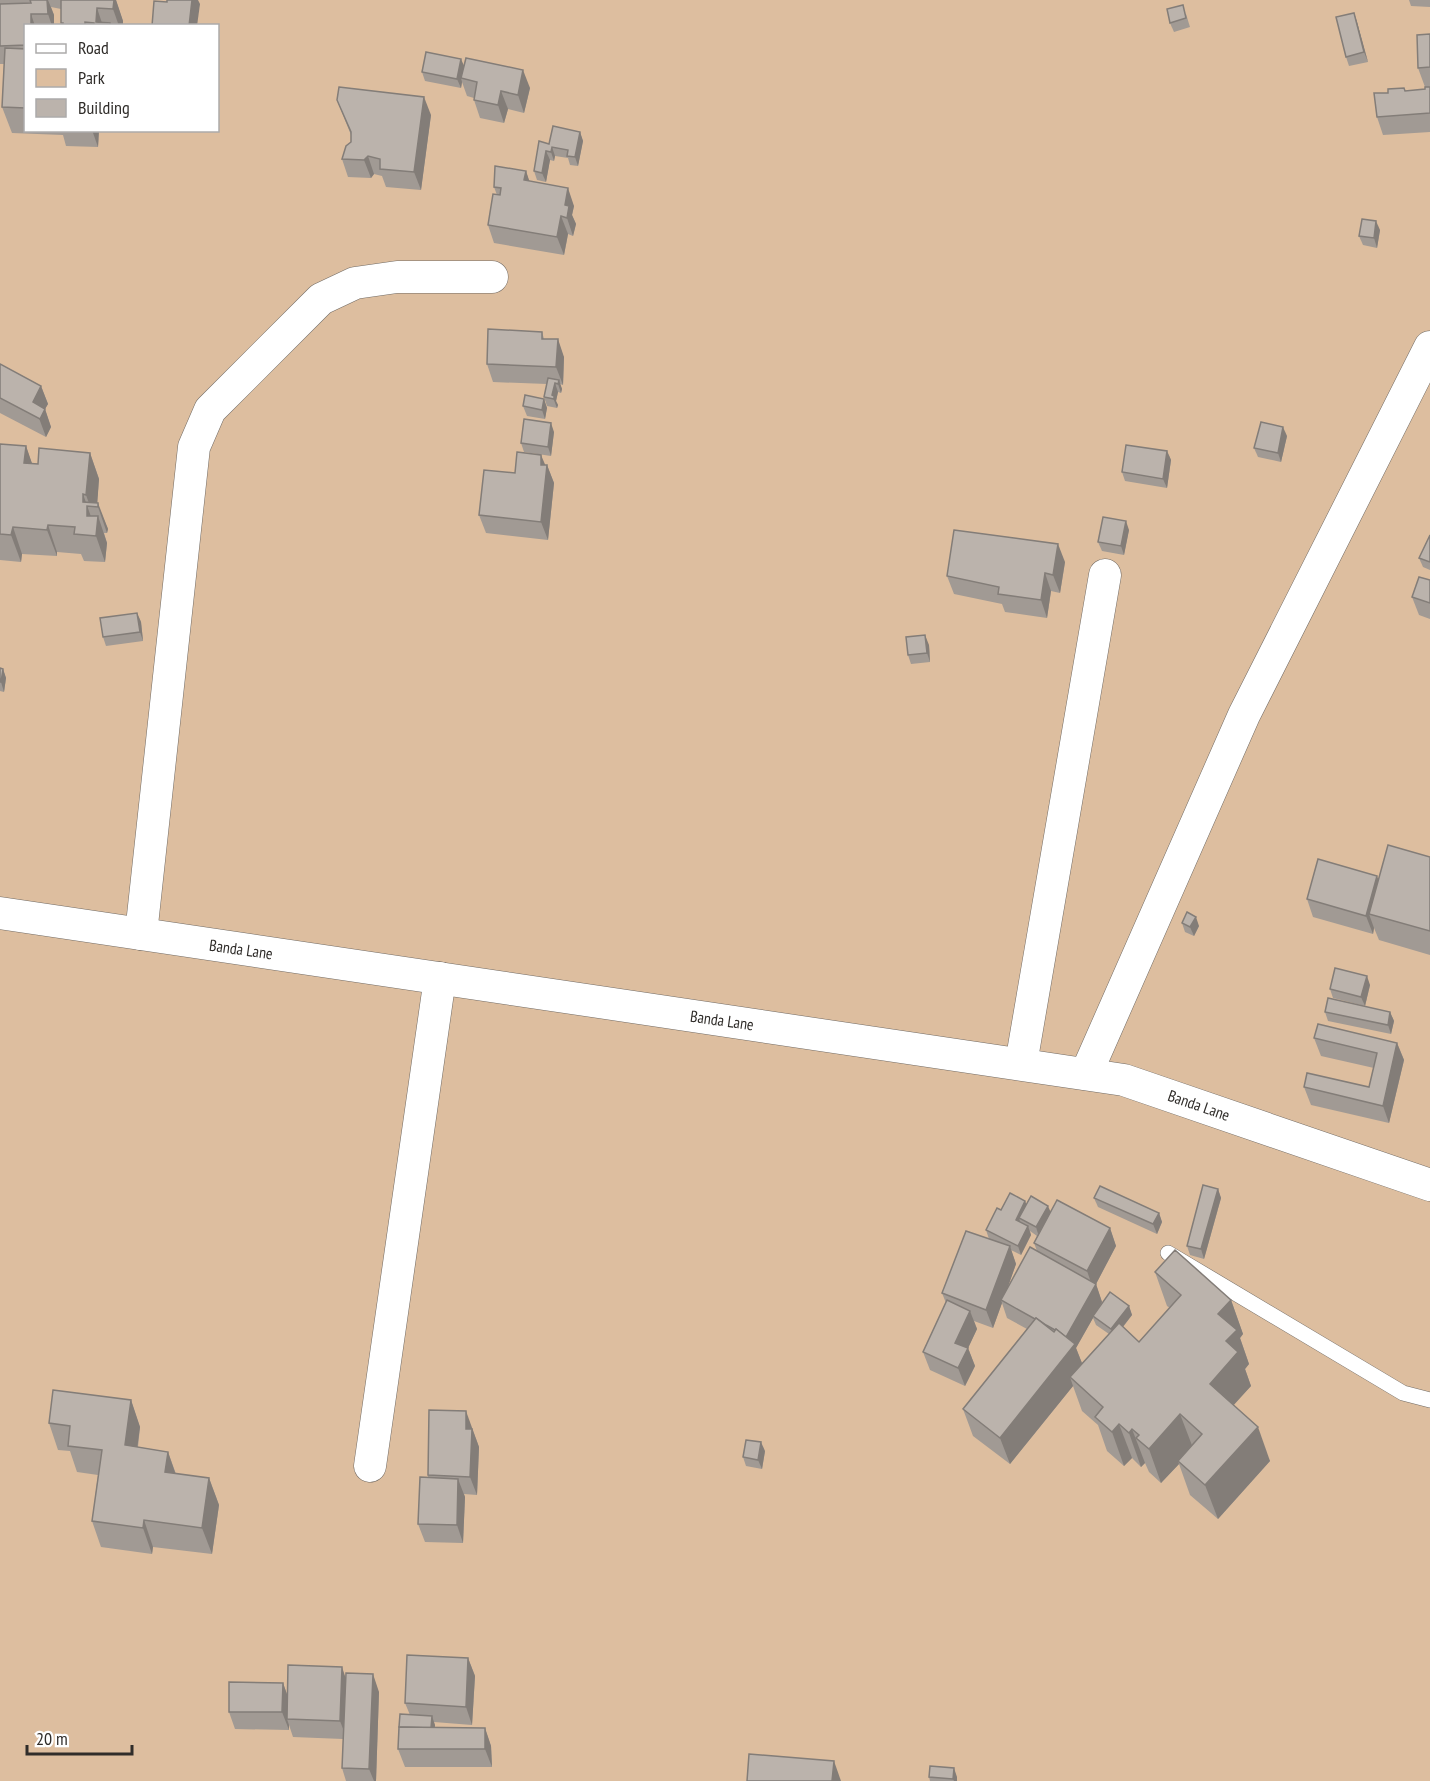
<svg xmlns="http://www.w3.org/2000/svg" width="1430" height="1781" viewBox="0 0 1430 1781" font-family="'PT Sans Narrow',sans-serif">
<rect width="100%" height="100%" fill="#f6ede5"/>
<path fill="#ddbe9f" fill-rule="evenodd" d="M0,0H1430V1781H0ZM26,26H218V130H26Z"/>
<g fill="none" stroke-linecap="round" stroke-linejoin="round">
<g stroke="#726b64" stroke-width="16">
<path id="service" d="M1168,1253L1403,1393L1430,1400"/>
</g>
<g stroke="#726b64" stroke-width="33">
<g id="minor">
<path d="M0,913L1124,1080L1430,1185"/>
<path d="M141,934L194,447L210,410L321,299L355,283L397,277H492"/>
<path d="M1021,1064L1105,575"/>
<path d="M1086,1074L1244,715L1430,347"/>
<path d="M370,1466L440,978"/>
</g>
</g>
<use href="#service" stroke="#fff" stroke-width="15"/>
<use href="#minor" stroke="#fff" stroke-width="32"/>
</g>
<g fill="#a19a94" fill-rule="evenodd">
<path d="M0,0H116L123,21V26H62L61,23V9L51,7L54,15V26H26V130H99L98,147L66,146L63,135L12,133L2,107L4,64H0Z"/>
<path d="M1409,0H1430V7L1411,6Z"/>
<path d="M1354,13L1357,22L1368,62L1349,66L1346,57Z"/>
<path d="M1186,14L1190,27L1174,32L1170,23Z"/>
<path d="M1430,34V132L1383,135L1377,117L1388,93L1425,89V87L1418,68Z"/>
<path d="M464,66L530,88L524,113L508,109L504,123L480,118L474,100V98L467,96L462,82L461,88L425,81L422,72Z"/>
<path d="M337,100L431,115L421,190L386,187L382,176L374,174L371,178L348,177L342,159L351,142V135Z"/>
<path d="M580,132L583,141L578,166L570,165L568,158L555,156L554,161L550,160L546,182L537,180L534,171L549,144Z"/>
<path d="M526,171L529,181L574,206L572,215L576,224L573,236L568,234L564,255L494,243L488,225L497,195L494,187Z"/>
<path d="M1380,230L1377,248L1363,245L1359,236Z"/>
<path d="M542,332L544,339L564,357L563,385L560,384L562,389L561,393L558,392L556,401L558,405L557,408L547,406L544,397L547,384L493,382L487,364Z"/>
<path d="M0,364L41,386L48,404L45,409L51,427L46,437L0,413Z"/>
<path d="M544,399L547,408L545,419L527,416L523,406Z"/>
<path d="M554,432L551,456L524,452L521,443Z"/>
<path d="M1287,436L1281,462L1258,457L1254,448Z"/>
<path d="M0,444L26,446L32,464H38L90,453L99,479L97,503L108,529L107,533H104L107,543L105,562L84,561L81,554L57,552V556L22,554L21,562L0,560Z"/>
<path d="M1167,451L1171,460L1167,488L1125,481L1122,472Z"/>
<path d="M545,465H547L554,483L548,540L486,533L479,515L515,473Z"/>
<path d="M1129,530L1124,555L1102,551L1098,542Z"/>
<path d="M1430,535V570L1423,567L1419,558Z"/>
<path d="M1065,562L1060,593L1051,591L1047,618L1005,612L1002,604L954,594L947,576Z"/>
<path d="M1430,580V619L1419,615L1412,597Z"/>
<path d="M137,613L141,622L143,641L106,646L103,637Z"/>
<path d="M929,645L930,662L911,664L908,655Z"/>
<path d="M0,668L3,669L6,678L4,692L0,691Z"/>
<path d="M1430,857V955L1379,940L1374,928L1373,934L1313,917L1307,899L1379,880Z"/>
<path d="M1182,923L1199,926L1194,936L1185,932Z"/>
<path d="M1370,985L1365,1006L1333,998L1330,989Z"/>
<path d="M1325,1012H1390L1394,1021L1391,1034L1328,1021Z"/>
<path d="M1314,1038L1397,1043L1404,1060L1389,1123L1311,1105L1304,1087H1369L1374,1068L1321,1056Z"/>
<path d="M1218,1189L1221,1198L1204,1259L1190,1255L1187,1246Z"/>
<path d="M1094,1198L1159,1213L1162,1222L1157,1234L1098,1207Z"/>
<path d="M1025,1201L1026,1204L1110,1228L1116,1246L1096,1284L1102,1302L1099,1307L1129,1306L1132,1315L1123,1327L1139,1342L1170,1308L1167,1306L1155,1272L1231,1300L1243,1334L1240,1338L1249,1364L1245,1369L1251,1386L1233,1405L1270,1461L1218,1519L1190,1495L1179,1464L1161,1483L1149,1472L1145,1463L1141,1467L1132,1458L1124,1466L1107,1451L1098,1425L1082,1411L1073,1386L1010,1464L973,1436L963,1409L1027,1329L1007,1318L1002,1303L993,1328L974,1321L977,1329L968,1348L975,1366L965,1386L930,1370L923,1352L946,1303L942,1293L989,1239L986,1230L1001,1210ZM1030,1231L1037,1236L1034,1243L1037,1251L1008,1286L1016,1264L1011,1250L1021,1255L1031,1235ZM1093,1318L1096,1325L1109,1334L1082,1363L1076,1348Z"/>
<path d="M131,1400L140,1427L138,1447L168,1452L176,1474L209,1478L219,1505L212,1554L153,1547L152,1554L101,1547L92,1521L98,1475L77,1472L70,1451L58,1450L49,1423Z"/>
<path d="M473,1429V1431L479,1447L477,1495L464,1494L465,1497L463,1543L425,1542L418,1524L428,1477V1475Z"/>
<path d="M765,1451L762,1469L746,1466L743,1457Z"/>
<path d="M468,1658L475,1676L472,1725L434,1722L435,1728H485L491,1746L492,1767H405L398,1749L410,1715L405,1703Z"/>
<path d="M345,1677L379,1692L376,1781H346L342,1768L343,1739L293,1737L289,1725V1730L235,1729L229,1712L283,1683L287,1694Z"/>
<path d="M929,1777H957V1781H930Z"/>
</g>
<g fill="#837d78">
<path d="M47,0H48L54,15V26H52L48,14Z"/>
<path d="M114,0H116L123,21V26H119L113,9Z"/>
<path d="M192,0H198L200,4L197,26H189Z"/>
<path d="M97,8L103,26L96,22Z"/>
<path d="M1354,13L1357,22L1368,62L1364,52Z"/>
<path d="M31,14L35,26H31Z"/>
<path d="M461,59L465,68L461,78L462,82L461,88L457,79Z"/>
<path d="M523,70L530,88L524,113L518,95Z"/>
<path d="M501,91L508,109L504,123L498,105Z"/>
<path d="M424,97L431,115L421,190L414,172Z"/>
<path d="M92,130H99L98,147Z"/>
<path d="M580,132L583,141L578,166L575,157Z"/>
<path d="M552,147L555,156L554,161L551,152Z"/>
<path d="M546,151L550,160L546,182L542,173Z"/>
<path d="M368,156L374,174L371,178L364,160Z"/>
<path d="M526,171L532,189L524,180Z"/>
<path d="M568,188L574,206L572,215L576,224L573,236L567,218L565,205Z"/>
<path d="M561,216L568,234L564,255L557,237Z"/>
<path d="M1376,221L1380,230L1377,248L1374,238Z"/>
<path d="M558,339L564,357L563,385L556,367Z"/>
<path d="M559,380L562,389L561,393L558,384Z"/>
<path d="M555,383L558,392L556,401L558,405L557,408L552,395Z"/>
<path d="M41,386L48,404L45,409L51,427L46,437L33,402Z"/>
<path d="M544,399L547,408L545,419L542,410Z"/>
<path d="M551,423L554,432L551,456L548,447Z"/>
<path d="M1283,427L1287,436L1281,462L1278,453Z"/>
<path d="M26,446L35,472L24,463Z"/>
<path d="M1167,451L1171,460L1167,488L1163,479Z"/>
<path d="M90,453L99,479L97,507L90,506L86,495Z"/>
<path d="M541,455L547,469V465L554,483L548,540L541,522Z"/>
<path d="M83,494L96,531L98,516L107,543L105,562L96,536L87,516L83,502Z"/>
<path d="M98,503L108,529L107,533L98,507Z"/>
<path d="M1126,521L1129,530L1124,555L1121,546Z"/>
<path d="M48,525L57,552V556L47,530Z"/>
<path d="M13,527L22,554L21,562L11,535Z"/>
<path d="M1058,544L1065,562L1060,593L1053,575Z"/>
<path d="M1045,573L1051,591L1047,618L1041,600Z"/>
<path d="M137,613L141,622L143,641L140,632Z"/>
<path d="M925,635L929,645L930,662L927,653Z"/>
<path d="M3,669L6,678L4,692L1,682Z"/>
<path d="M1377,876L1384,894L1369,914L1374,928L1373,934L1366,916Z"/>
<path d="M1196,917L1199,926L1194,936L1190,927Z"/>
<path d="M1367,976L1370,985L1365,1006L1361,997Z"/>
<path d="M1390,1012L1394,1021L1391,1034L1388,1025Z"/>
<path d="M1397,1043L1404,1060L1389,1123L1383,1106Z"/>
<path d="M1218,1189L1221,1198L1204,1259L1201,1249Z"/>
<path d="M1025,1201L1029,1211L1019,1218L1021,1225L1016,1220Z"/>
<path d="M1048,1206L1052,1215L1039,1237L1036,1227Z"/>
<path d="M1159,1213L1162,1222L1157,1234L1153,1224Z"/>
<path d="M1028,1226L1031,1235L1021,1255L1018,1246Z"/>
<path d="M1110,1228L1116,1246L1096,1284L1102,1302L1094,1317L1093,1316V1318L1076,1348L1085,1371L1070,1377L1073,1386L1010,1464L1000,1438L1066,1337L1093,1288L1087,1271Z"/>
<path d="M1010,1246L1016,1264L1003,1301L1001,1300L1002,1303L993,1328L986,1310Z"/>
<path d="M1231,1300L1243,1334L1240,1338L1249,1364L1245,1369L1251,1386L1222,1418L1210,1384L1218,1314Z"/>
<path d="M1129,1306L1132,1315L1114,1338L1111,1329Z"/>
<path d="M970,1311L977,1329L962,1361L955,1343Z"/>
<path d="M968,1348L975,1366L965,1386L958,1368Z"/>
<path d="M131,1400L140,1427L134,1472L125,1445Z"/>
<path d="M466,1411L479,1447L477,1495L470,1477L466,1429Z"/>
<path d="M1180,1414L1193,1448L1178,1461L1179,1464L1161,1483L1149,1449Z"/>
<path d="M1119,1424L1132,1458L1124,1466L1112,1432Z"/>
<path d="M1258,1427L1270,1461L1218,1519L1205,1485Z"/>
<path d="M1132,1429L1145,1463L1141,1467L1129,1433Z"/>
<path d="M761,1442L765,1451L762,1469L758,1460Z"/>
<path d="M168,1452L177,1478L165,1472Z"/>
<path d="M209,1478L219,1505L212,1554L202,1528Z"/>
<path d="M458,1479L465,1497L463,1543L457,1525Z"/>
<path d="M144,1520L153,1547L152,1554L143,1528Z"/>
<path d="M468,1658L475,1676L472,1725L466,1707Z"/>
<path d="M342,1667L348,1685L347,1739L340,1721Z"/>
<path d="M373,1674L379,1692L376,1781H374L369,1769Z"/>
<path d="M283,1683L289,1700L287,1719L289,1725V1730L282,1712Z"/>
<path d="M432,1716L435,1725L434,1743L431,1734Z"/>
<path d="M485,1728L491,1746L492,1767L485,1749Z"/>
<path d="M834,1761L841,1781H832Z"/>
<path d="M954,1768L957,1777V1781H954L953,1779Z"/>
</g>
<g fill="#bbb3ac" stroke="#837d78" stroke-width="1.5">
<path d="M30,0H47L48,14H31V26H26V45L0,46V4L31,3Z"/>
<path d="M61,0H114L113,9L97,8L96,22L110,23V26H94V23L85,22V26H63V23H61Z"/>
<path d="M167,0H192L189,26H152L154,1L167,2Z"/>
<path d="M1183,5L1186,18L1170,23L1167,9Z"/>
<path d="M1354,13L1364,52L1346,57L1336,17Z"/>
<path d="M1430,34V67L1418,68L1417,35Z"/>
<path d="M5,48L26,49V108L2,107Z"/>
<path d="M426,52L461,59L457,79L422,72Z"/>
<path d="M466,58L523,70L518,95L501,91L498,105L474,100L477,82L461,78Z"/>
<path d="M339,87L424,97L414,172L380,169V159L368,156L364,160L342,159L346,146L351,142V132L337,100Z"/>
<path d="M1425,87H1430V113L1377,117L1374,93H1388V89L1404,88L1405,91L1425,89Z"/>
<path d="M553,126L580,132L575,157L567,156L568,150L552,147L551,152L546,151L542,173L534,171L539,141L549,144Z"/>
<path d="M495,166L526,171L524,180L568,188L565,205L569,206L567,218L561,216L557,237L488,225L493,194L500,195L501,188L494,187Z"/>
<path d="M1362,219L1376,221L1374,238L1359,236Z"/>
<path d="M488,329L542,332V339H558L556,367L487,364Z"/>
<path d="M0,364L41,386L33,402L45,409L40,419L0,398Z"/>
<path d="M548,378L559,380L558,384L555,383L552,395L554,396V399L544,397Z"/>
<path d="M525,395L544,399L542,410L523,406Z"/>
<path d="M524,419L551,423L548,447L521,443Z"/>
<path d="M1261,422L1283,427L1278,453L1254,448Z"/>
<path d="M0,444L26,446L24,463L38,464L39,448L90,453L86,495L83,494V502L98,503V507L87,506V516H98L96,536L74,534L75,527L48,525L47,530L13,527L11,535L0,534Z"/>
<path d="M1126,445L1167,451L1163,479L1122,472Z"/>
<path d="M517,452L541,455V465H547L541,522L479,515L484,470L515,473Z"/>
<path d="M1103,517L1126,521L1121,546L1098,542Z"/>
<path d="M954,530L1058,544L1053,575L1045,573L1041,600L998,594L999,587L947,576Z"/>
<path d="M1430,535V562L1419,558Z"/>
<path d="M1419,577L1430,580V603L1412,597Z"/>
<path d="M137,613L140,632L103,637L100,618Z"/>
<path d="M925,635L927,653L908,655L906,637Z"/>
<path d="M0,668L3,669L1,682H0Z"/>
<path d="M1388,845L1430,857V931L1369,914Z"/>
<path d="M1318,859L1377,876L1366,916L1307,899Z"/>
<path d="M1187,912L1196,917L1190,927L1182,923Z"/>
<path d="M1335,968L1367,976L1361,997L1330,989Z"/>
<path d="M1328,998L1390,1012L1388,1025L1325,1012Z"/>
<path d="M1318,1024L1397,1043L1383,1106L1304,1087L1307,1073L1369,1087L1377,1053L1314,1038Z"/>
<path d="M1203,1185L1218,1189L1201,1249L1187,1246Z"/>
<path d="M1100,1186L1159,1213L1153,1224L1094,1198Z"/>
<path d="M1010,1193L1025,1201L1016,1220L1028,1226L1018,1246L986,1230L997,1208L1001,1210Z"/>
<path d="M1031,1196L1048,1206L1036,1227L1019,1218Z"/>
<path d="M1057,1200L1110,1228L1087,1271L1034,1243Z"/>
<path d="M966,1231L1010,1246L986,1310L942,1293Z"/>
<path d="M1030,1247L1096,1284L1066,1337L1056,1329L1055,1330L1046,1325L1036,1318L1035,1319L1001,1300Z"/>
<path d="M1175,1250L1231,1300L1218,1314L1237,1330L1226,1341L1238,1352L1210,1384L1258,1427L1205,1485L1178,1461L1202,1434L1180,1414L1149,1449L1136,1438L1139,1435L1132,1429L1129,1433L1119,1424L1112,1432L1095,1417L1103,1407L1070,1377L1119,1323L1139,1342L1181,1295L1155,1272Z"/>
<path d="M1110,1292L1129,1306L1111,1329L1093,1316Z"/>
<path d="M947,1300L970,1311L955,1343L968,1348L958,1368L923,1352Z"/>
<path d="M1036,1318L1054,1332L1056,1329L1075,1344L1000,1438L963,1409Z"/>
<path d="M53,1390L131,1400L125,1445L168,1452L165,1472L209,1478L202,1528L144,1520L143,1528L92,1521L102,1450L68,1446L70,1426L49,1423Z"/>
<path d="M429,1410L466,1411V1429H472L470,1477L428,1475Z"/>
<path d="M746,1440L761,1442L758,1460L743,1457Z"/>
<path d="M420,1477L458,1479L457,1525L418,1524Z"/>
<path d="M407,1655L468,1658L466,1707L405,1703Z"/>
<path d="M288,1665L342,1667L340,1721L287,1719Z"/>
<path d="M346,1673L373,1674L369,1769L342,1768Z"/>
<path d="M229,1682L283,1683L282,1712H229Z"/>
<path d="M400,1714L432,1716L431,1728L399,1727Z"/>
<path d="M399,1727L485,1728V1749H398Z"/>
<path d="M749,1754L834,1761L832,1781H747Z"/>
<path d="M930,1766L954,1768L953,1779L929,1777Z"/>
</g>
<g text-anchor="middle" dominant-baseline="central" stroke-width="4.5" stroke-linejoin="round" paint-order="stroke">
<g font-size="16" fill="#302d2a" stroke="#fff">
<text transform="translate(241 949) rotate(8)">Banda Lane</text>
<text transform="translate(722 1020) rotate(8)">Banda Lane</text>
<text transform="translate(1199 1105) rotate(19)">Banda Lane</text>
</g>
</g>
<rect x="24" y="24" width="195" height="108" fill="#ffffff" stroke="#acabaa" stroke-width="1.5"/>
<rect x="36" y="44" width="30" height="9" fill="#ffffff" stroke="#acabaa" stroke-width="1.5"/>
<text x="78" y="54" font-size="18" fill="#302d2a">Road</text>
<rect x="36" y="69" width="30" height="18" fill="#ddbe9f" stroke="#acabaa" stroke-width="1.5"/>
<text x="78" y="84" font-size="18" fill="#302d2a">Park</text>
<rect x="36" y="99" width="30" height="18" fill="#bbb3ac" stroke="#acabaa" stroke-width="1.5"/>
<text x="78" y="114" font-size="18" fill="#302d2a">Building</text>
<path d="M27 1745v9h105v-9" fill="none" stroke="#302d2a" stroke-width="3"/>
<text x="36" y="1745" font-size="18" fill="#302d2a" stroke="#ffffff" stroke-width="4.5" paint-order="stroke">20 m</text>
</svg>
